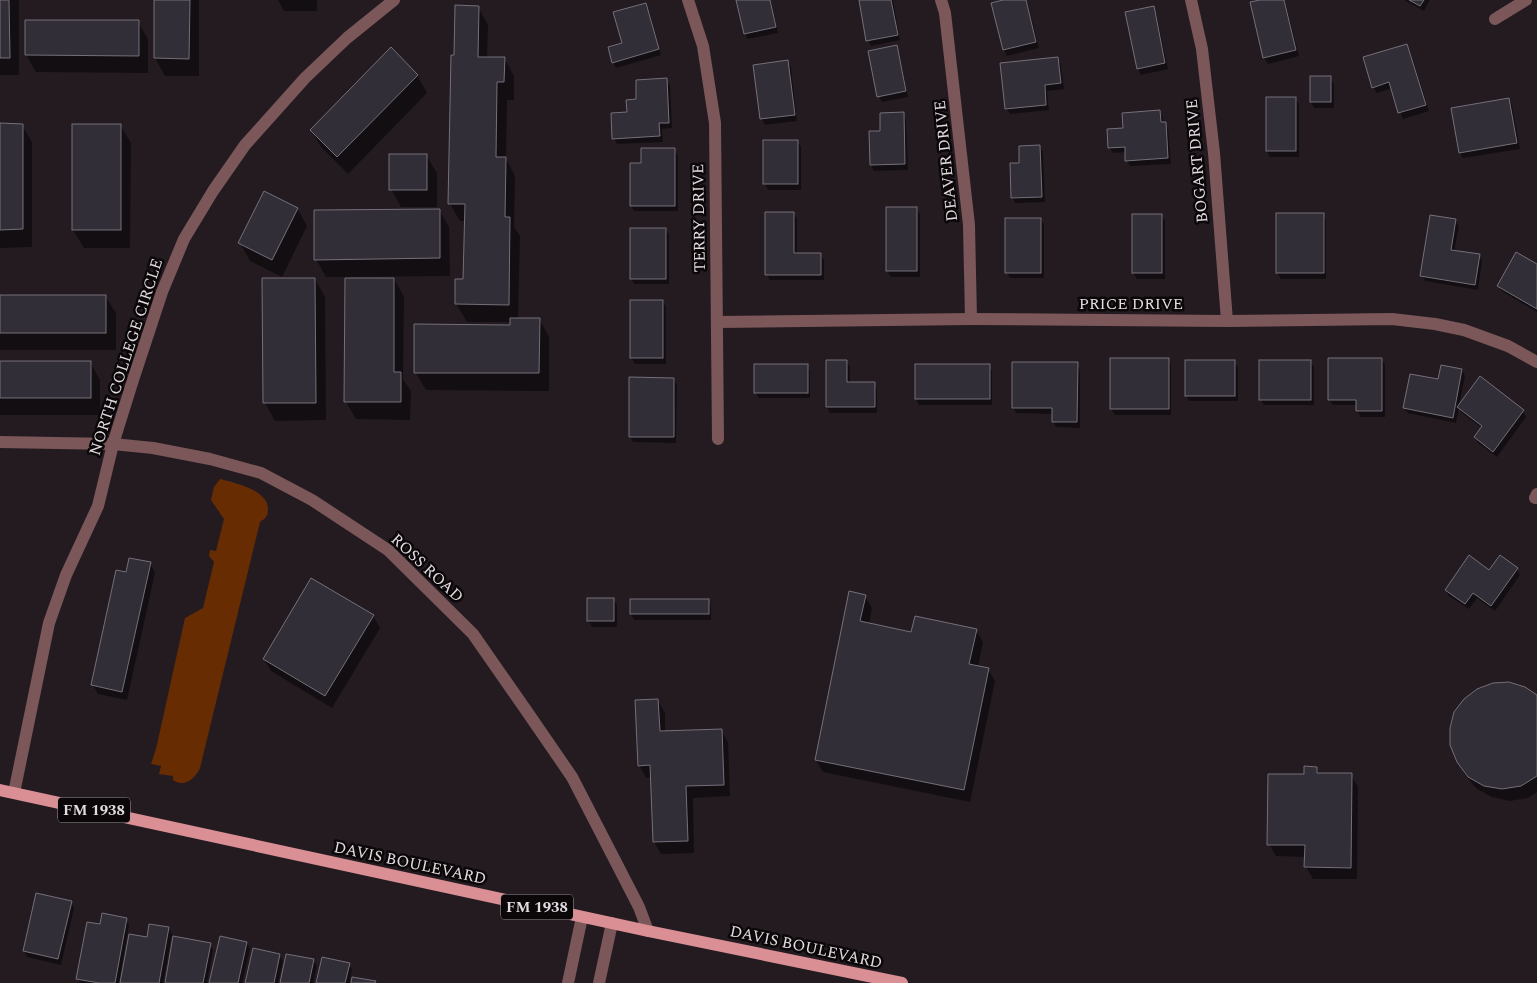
<svg xmlns="http://www.w3.org/2000/svg" width="1537" height="983" viewBox="0 0 1537 983" font-family="Spectral,serif">
<rect width="100%" height="100%" fill="#241b21"/>
<path fill="#682c02" d="M220,479C235,483 269,490 268,510C268,516 265,519 260,522L200,768C195,779 184,788 173,780V776L159,774L161,766L151,764L156,749L185,618L203,608L214,562L209,556L210,550L216,551L224,519L211,500L214,487Z"/>
<g fill="#0007">
<rect x="0" y="0" width="19" height="75"/>
<path d="M155,0H199V76H165L155,58Z"/>
<path d="M278,0H317V11H284Z"/>
<path d="M738,0H771L778,33L748,39L745,34Z"/>
<path d="M860,0H893L900,40L871,46L868,40Z"/>
<path d="M1008,0H1027L1039,48L1007,56L1004,50L992,4Z"/>
<path d="M1265,0H1285L1299,56L1268,64L1264,58L1251,3Z"/>
<path d="M1404,0H1430L1424,11Z"/>
<path d="M646,4L649,10L661,55L616,68L613,62Z"/>
<path d="M478,7L488,25L487,58H504L514,76V100H507L506,159L515,176L514,227L520,236L518,319H539L549,337V391L426,390L415,372L512,326V322H467L456,304L464,280L466,221H460L450,204L455,56Z"/>
<path d="M1153,8L1156,13L1168,69L1141,75L1138,69Z"/>
<path d="M138,22L148,39V73L36,72L26,55Z"/>
<path d="M1407,45L1410,51L1429,111L1403,119L1392,88L1377,93L1373,87Z"/>
<path d="M896,46L899,52L908,97L882,102L879,96Z"/>
<path d="M1058,59L1061,65L1064,89L1047,91L1049,110L1010,114L1006,108Z"/>
<path d="M787,61L791,67L797,121L765,125L762,119L755,66Z"/>
<path d="M417,75L427,93L348,174L321,147L311,130Z"/>
<path d="M1330,78L1334,84V108H1314L1311,102Z"/>
<path d="M666,80L670,85L672,128L662,129L663,142L617,144L614,138L628,113L638,100Z"/>
<path d="M1295,98L1299,104V157H1270L1267,151Z"/>
<path d="M1509,99L1512,105L1520,149L1463,158L1460,153Z"/>
<path d="M1159,112L1163,118V123H1165L1168,129L1171,164L1130,166L1127,160L1126,152L1113,153L1109,147L1125,129Z"/>
<path d="M903,113L906,119L908,170L874,171L871,165L870,132H881Z"/>
<path d="M0,125H22L32,142V247L0,248Z"/>
<path d="M120,125L131,143L130,248H84L73,230Z"/>
<path d="M797,141L801,147V190H768L765,184Z"/>
<path d="M1040,146L1043,152L1045,202L1015,203L1012,197Z"/>
<path d="M674,150L678,155V211H634L631,206L642,165Z"/>
<path d="M426,155L437,173V207H401L391,189Z"/>
<path d="M297,208L307,226L282,277L250,261L240,243Z"/>
<path d="M916,208L920,214V277H891L887,271Z"/>
<path d="M439,210L449,227L450,276L350,277V279H394L404,297L403,379L411,391L410,420L356,419L346,402V277H326L316,259Z"/>
<path d="M794,213L797,219V254H820L824,260V280H770L766,274Z"/>
<path d="M1133,215H1161L1165,221V279H1137L1133,273Z"/>
<path d="M1323,215L1326,220V279H1281L1277,273Z"/>
<path d="M1041,219L1044,225V278H1010L1007,273Z"/>
<path d="M1455,220L1459,226L1454,252L1479,256L1482,261L1478,290L1425,281L1422,275Z"/>
<path d="M666,229L669,235V284H634L631,278Z"/>
<path d="M1537,266V312L1502,291L1498,286Z"/>
<path d="M264,279H315L325,297L326,420L275,421L265,403Z"/>
<path d="M0,296H105L116,313V350H0Z"/>
<path d="M663,301L666,307V364H635L632,358Z"/>
<path d="M1168,359L1171,365V415H1115L1111,409Z"/>
<path d="M1382,359L1385,365V417H1361L1357,411V405H1333L1329,400Z"/>
<path d="M1310,361L1314,367V405H1264L1261,400Z"/>
<path d="M0,362H90L100,380V415H0Z"/>
<path d="M847,362L850,367V383H874L877,389V413H830L827,407Z"/>
<path d="M1234,362L1238,367V401H1189L1186,395Z"/>
<path d="M1077,364L1080,370V428L1056,427L1053,422V414L1016,413L1013,407Z"/>
<path d="M807,365L810,371V398H759L755,392Z"/>
<path d="M989,365L992,371V405H919L916,399Z"/>
<path d="M1462,370L1465,376L1459,405L1523,411L1526,417L1497,457L1478,443L1475,437L1482,428L1462,413L1459,408L1456,423L1408,413L1404,408L1439,381Z"/>
<path d="M674,379L677,385L676,443L633,442L630,436Z"/>
<path d="M150,563L155,573L127,700L98,694L93,685L127,574Z"/>
<path d="M1517,569L1520,575L1495,611L1477,598L1469,609L1449,596L1446,590L1490,571Z"/>
<path d="M865,596L872,608L869,624L912,633L976,630L983,642L978,667L988,669L995,681L970,802L823,772L816,760Z"/>
<path d="M613,599L617,605V627H592L588,621Z"/>
<path d="M631,600H708L711,606V620H634L631,614Z"/>
<path d="M373,616L380,628L332,708L271,671L264,659Z"/>
<path d="M1537,697V792L1528,798L1510,801L1492,797L1477,789L1465,775L1458,762Z"/>
<path d="M658,701L665,713V732L721,730L728,742L730,796L693,798L694,853L661,854L654,842L652,777L646,778L639,765Z"/>
<path d="M1316,768L1320,774L1351,775L1358,787L1357,879H1313L1306,867V857L1276,856L1269,844L1305,776Z"/>
<path d="M71,902L74,908L61,965L27,957L24,951Z"/>
<path d="M126,919L129,925L119,983H80L78,979L101,926Z"/>
<path d="M169,929L172,934L163,983H122L148,939Z"/>
<path d="M247,943L250,949L242,983H210Z"/>
<path d="M210,944L213,950L207,983H166Z"/>
<path d="M279,956L283,961L278,983H246Z"/>
<path d="M313,960L317,966L313,983H282Z"/>
<path d="M349,964L352,970L349,983H317Z"/>
</g>
<g fill="#322e37" stroke="#746f7a">
<path d="M0,0H9L10,58H0Z"/>
<path d="M154,0H190L189,59L154,58Z"/>
<path d="M736,0H770L776,27L744,34Z"/>
<path d="M859,0H891L898,35L866,41Z"/>
<path d="M1003,0H1026L1036,42L1003,50L991,3Z"/>
<path d="M1260,0H1284L1296,50L1263,58L1250,2Z"/>
<path d="M1409,0H1424L1420,6Z"/>
<path d="M646,3L659,49L612,63L608,47L622,43L613,12Z"/>
<path d="M455,5L479,6L478,57H505L504,82H497L496,157H506L505,217H510L509,305L455,304V279H463L465,204H448L451,55H454Z"/>
<path d="M1154,6L1165,63L1137,69L1125,12Z"/>
<path d="M25,20H139V56L25,55Z"/>
<path d="M1407,44L1426,105L1398,113L1389,82L1372,88L1363,57Z"/>
<path d="M897,45L906,91L877,97L868,51Z"/>
<path d="M391,47L418,75L337,157L310,130Z"/>
<path d="M1058,57L1061,83L1045,85L1046,105L1005,109L1000,63Z"/>
<path d="M788,60L795,115L760,119L753,65Z"/>
<rect x="1310" y="76" width="21" height="26"/>
<path d="M667,78L669,123H659L660,136L612,139L611,113L627,112L626,100L636,99V80Z"/>
<rect x="1266" y="97" width="30" height="54"/>
<path d="M1509,98L1517,143L1459,153L1451,108Z"/>
<path d="M1160,110L1161,122H1166L1168,158L1125,161V147L1108,148L1107,129L1123,128L1122,113Z"/>
<path d="M904,112L905,164L870,165L869,131H880V113Z"/>
<path d="M0,123L23,124V229L0,230Z"/>
<rect x="72" y="124" width="49" height="106"/>
<rect x="763" y="140" width="35" height="44"/>
<path d="M1040,145L1042,197L1011,198L1010,163H1019V146Z"/>
<path d="M641,148H675V206H630V163H641Z"/>
<rect x="389" y="154" width="38" height="36"/>
<path d="M264,191L298,208L272,260L238,243Z"/>
<rect x="886" y="207" width="31" height="64"/>
<path d="M440,209V258L314,260V210Z"/>
<path d="M765,212H794V253H821V275H765Z"/>
<rect x="1276" y="213" width="48" height="60"/>
<rect x="1132" y="214" width="30" height="59"/>
<path d="M1430,215L1456,219L1451,250L1480,254L1475,285L1420,276Z"/>
<rect x="1005" y="218" width="36" height="55"/>
<rect x="630" y="228" width="36" height="51"/>
<path d="M1516,252L1537,264V309L1497,286Z"/>
<path d="M262,278H315L316,403H263Z"/>
<path d="M345,278H394V372H401V402H344Z"/>
<rect x="0" y="295" width="106" height="38"/>
<rect x="630" y="300" width="33" height="58"/>
<path d="M510,318H540L539,373H414V324L510,325Z"/>
<rect x="1110" y="358" width="59" height="51"/>
<path d="M1328,358H1382V411H1356V400H1328Z"/>
<path d="M826,360H847V382H875V407H826Z"/>
<rect x="1185" y="360" width="50" height="36"/>
<rect x="1259" y="360" width="52" height="40"/>
<rect x="0" y="361" width="91" height="37"/>
<path d="M1012,362H1078L1077,422H1052V408H1012Z"/>
<rect x="754" y="364" width="54" height="29"/>
<rect x="915" y="364" width="75" height="35"/>
<path d="M1441,365L1462,369L1453,418L1403,408L1410,374L1438,379Z"/>
<path d="M1480,376L1524,410L1493,452L1474,437L1482,426L1457,407Z"/>
<path d="M629,377L674,378V437H629Z"/>
<path d="M1469,555L1489,570L1500,555L1518,568L1491,606L1473,593L1465,604L1445,590Z"/>
<path d="M129,558L151,562L122,692L91,685L116,570L126,572Z"/>
<path d="M311,578L374,615L325,696L263,659Z"/>
<path d="M849,591L866,595L860,621L911,632L915,616L977,629L969,664L989,668L964,790L815,760Z"/>
<rect x="587" y="598" width="27" height="23"/>
<rect x="630" y="599" width="79" height="15"/>
<path d="M1509,682L1525,687L1537,695V776L1521,786L1502,789L1484,786L1468,777L1457,762L1450,745V728L1454,712L1464,699L1477,689L1493,683Z"/>
<path d="M658,699L660,731L722,729L724,785L686,786L688,841L653,842L650,765L638,766L635,700Z"/>
<path d="M1304,766L1317,767V773H1352L1351,868L1304,867L1305,845H1267L1268,774H1304Z"/>
<path d="M36,893L72,901L58,959L23,951Z"/>
<path d="M102,913L127,918L115,983H99L76,979L87,922L100,924Z"/>
<path d="M149,924L169,927L159,983H120L129,934L147,937Z"/>
<path d="M173,936L211,943L203,983H165Z"/>
<path d="M220,936L247,942L238,983H209Z"/>
<path d="M253,948L280,954L274,983H245Z"/>
<path d="M286,954L314,959L309,983H280Z"/>
<path d="M322,957L350,963L345,983H316Z"/>
<path d="M352,977L376,981L375,983H351Z"/>
</g>
<g fill="none" stroke-linecap="round" stroke-linejoin="round">
<g stroke="#7b5759" stroke-width="12">
<path d="M688,0L703,46L715,123L718,439"/>
<path d="M941,0L945,13L969,225L971,319"/>
<path d="M1191,0L1202,49L1214,153L1227,321"/>
<path d="M1495,19L1526,0"/>
<path d="M717,322L971,319L1227,321L1392,319L1435,324L1464,330L1508,346L1537,362"/>
<path d="M0,442L113,444L153,448L210,459L261,473L312,500L388,550L473,634L528,713L572,777L639,907L648,931"/>
<path d="M1535,498L1537,494"/>
<path d="M568,983L582,917"/>
<path d="M599,983L612,923"/>
</g>
<path stroke="#7b5759" stroke-width="12" d="M14,793L49,623L66,575L98,506L113,444L133,380L162,292L184,239L213,191L245,145L305,78L347,38L394,0"/>
<path stroke="#d98f94" stroke-width="12" d="M0,790L648,931L902,983"/>
</g>
<g text-anchor="middle" dominant-baseline="central" stroke-width="5" stroke-linejoin="round" paint-order="stroke">
<g fill="#0b0709" stroke="#a29ca0" stroke-width="1">
<rect x="58" y="797.5" width="72" height="25" rx="4"/>
<rect x="501" y="894.5" width="72" height="25" rx="4"/>
</g>
<g font-size="15" font-weight="bold" fill="#e2dce0">
<text x="94" y="810">FM 1938</text>
<text x="537" y="907">FM 1938</text>
</g>
<g font-size="16" fill="#e2dce0" stroke="#0b0709">
<text transform="translate(946 161) rotate(-96)">DEAVER DRIVE</text>
<text transform="translate(1197 161) rotate(-95)">BOGART DRIVE</text>
<text transform="translate(699 218) rotate(-91)">TERRY DRIVE</text>
<text x="1131" y="304">PRICE DRIVE</text>
<text transform="translate(126 357) rotate(-72)">NORTH COLLEGE CIRCLE</text>
<text transform="translate(427 568) rotate(43)">ROSS ROAD</text>
<text transform="translate(410 863) rotate(12)">DAVIS BOULEVARD</text>
<text transform="translate(806 947) rotate(12)">DAVIS BOULEVARD</text>
</g>
</g>
</svg>
